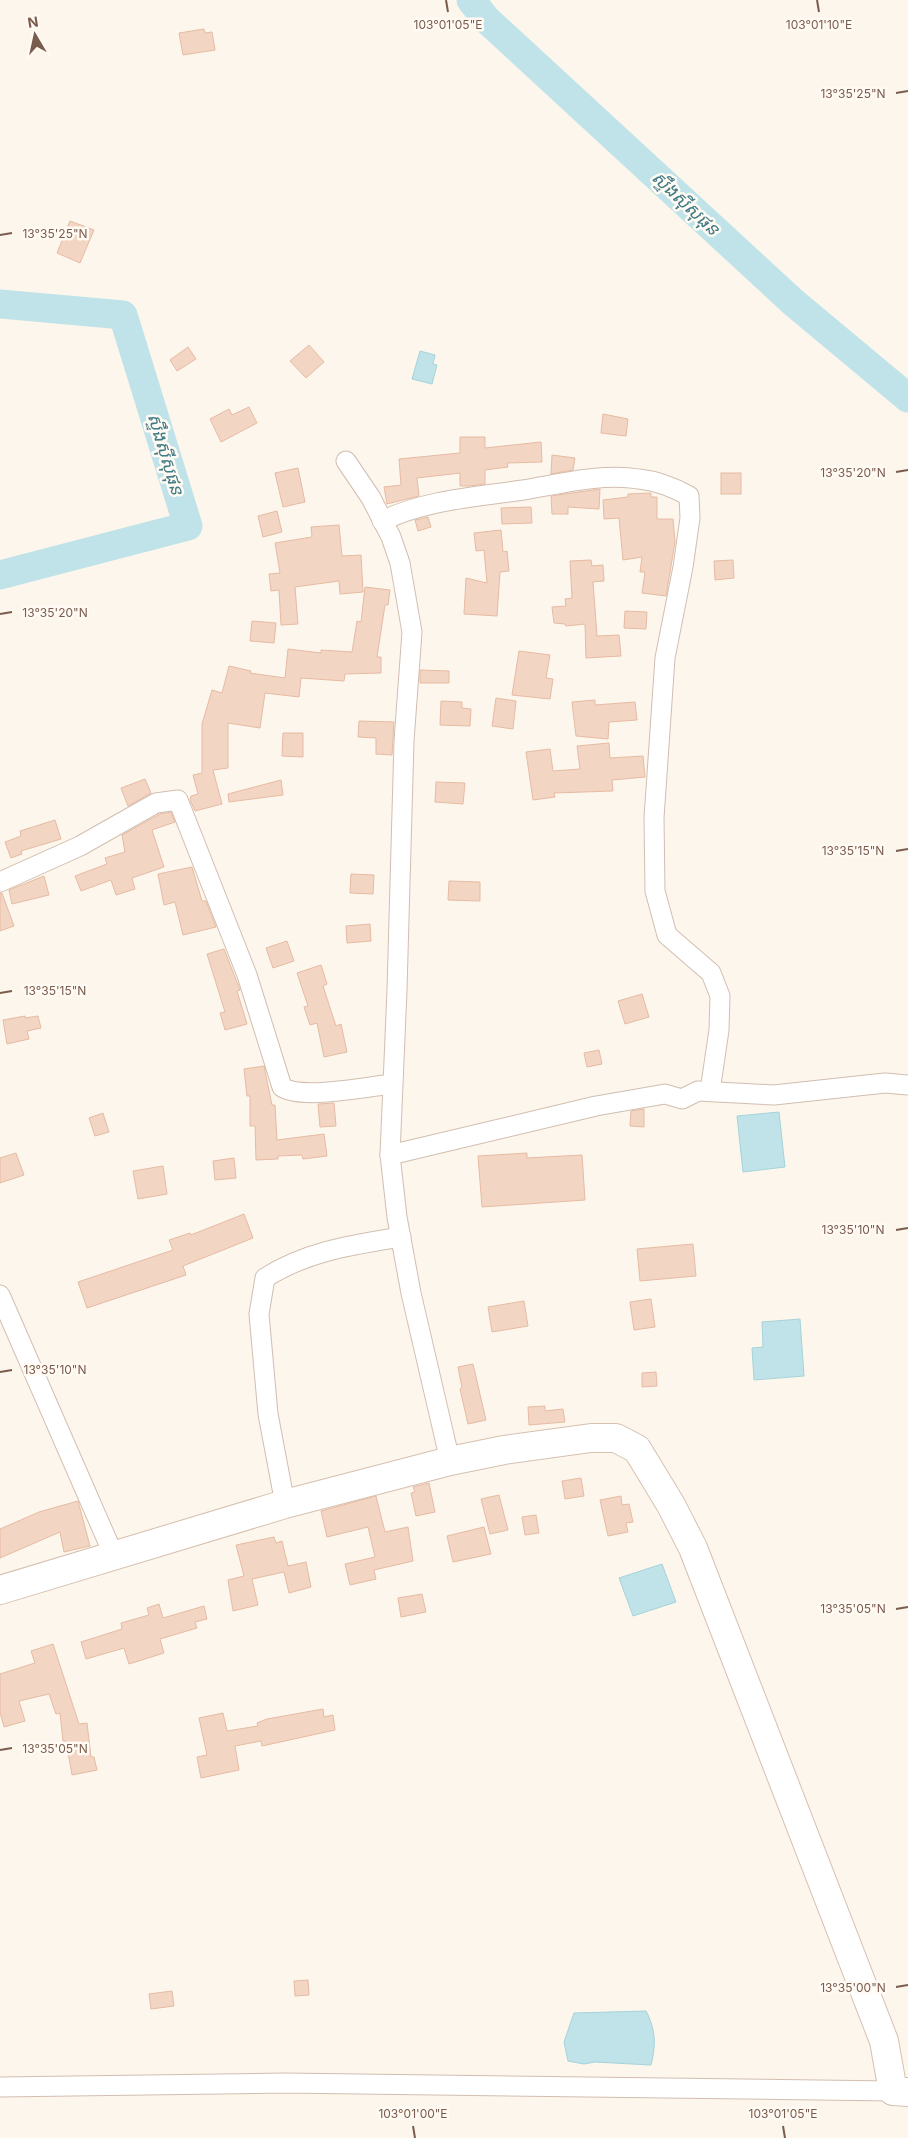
<svg xmlns="http://www.w3.org/2000/svg" width="908" height="2138" viewBox="0 0 908 2138" font-family="Inter,'Noto Sans Khmer',sans-serif">
<rect width="100%" height="100%" fill="#fdf6ec"/>
<g fill="#bfe3e8" stroke="#a5d3da">
<path d="M420,351L435,355L433,364L437,365L432,384L412,379Z"/>
<path d="M779,1112L785,1167L743,1172L737,1116Z"/>
<path d="M800,1319L804,1376L754,1380L752,1348L763,1347L762,1322Z"/>
<path d="M662,1564L676,1602L633,1616L619,1578Z"/>
<path d="M646,2011C656,2030 656,2045 651,2065L595,2062L584,2064L568,2061L564,2042L574,2013Z"/>
</g>
<g fill="none" stroke-linecap="round" stroke-linejoin="round">
<g stroke="#bfe3e8" stroke-width="29">
<path d="M471,0L486,19L793,302L908,398"/>
<path d="M0,304L123,315L188,526L0,575"/>
</g>
</g>
<g fill="#f3d5c3" stroke="#e6bba3">
<path d="M204,29L205,33L212,32L215,50L183,55L179,33Z"/>
<path d="M70,221L94,230L80,263L57,253Z"/>
<path d="M309,345L324,362L306,378L290,361Z"/>
<path d="M188,347L196,359L177,371L170,360Z"/>
<path d="M249,407L257,423L221,442L210,419L229,409L232,415Z"/>
<path d="M603,414L628,419L626,436L601,433Z"/>
<path d="M460,437H485V448L541,442L542,462L507,463L508,467L485,470V484L470,486H460V473L417,478L419,496L387,504L384,487L401,485L399,459L460,453Z"/>
<path d="M552,455L575,458L573,470L551,474Z"/>
<path d="M298,468L305,502L283,507L275,473Z"/>
<rect x="721" y="473" width="20" height="21"/>
<path d="M600,489L599,509L568,507V514H552L551,496Z"/>
<path d="M651,493V497H657V519H673L675,542L666,596L642,593L645,572H640L642,557L623,560L619,518L604,519L603,500L628,497V494Z"/>
<path d="M531,507L532,523L502,524L501,508Z"/>
<path d="M277,511L282,532L263,537L258,516Z"/>
<path d="M428,517L431,527L418,531L415,520Z"/>
<path d="M339,525L342,556L361,555L363,592L340,594L339,581L295,587L298,624L281,625L279,590L271,591L269,574L280,573L275,543L312,537L311,527Z"/>
<path d="M501,530L503,552L507,551L509,571L500,572L497,616L464,614L466,578L487,583L484,550L476,551L474,533Z"/>
<path d="M591,560L592,566L603,565L604,581L593,582L597,636L619,635L621,656L586,658L585,624L566,626L565,624L554,623L552,607L566,606L565,599L572,598L570,561Z"/>
<path d="M733,560L734,578L715,580L714,561Z"/>
<path d="M365,587L390,590L388,605H385L377,657H381V673L345,674L344,681L301,678L299,697L265,693L260,728L228,723V768L213,770L222,804L195,811L190,800L191,796L198,794L193,775L202,773V724L212,690L222,693L229,666L251,671L250,673L285,678L288,649L321,653V650L352,652L357,621L361,622Z"/>
<path d="M625,611L647,612L646,629L624,628Z"/>
<path d="M252,621L276,623L274,643L250,641Z"/>
<path d="M519,651L550,655L546,678L553,679L550,699L512,695Z"/>
<path d="M420,670L449,671V683H420Z"/>
<path d="M496,698L516,701L513,729L492,726Z"/>
<path d="M595,700V705L635,702L637,720L609,722L608,739L576,736L572,702Z"/>
<path d="M441,701L462,702V708L471,709L470,726L440,725Z"/>
<path d="M359,721L394,722L392,755L376,754V738L358,737Z"/>
<path d="M283,733H303V757L282,756Z"/>
<path d="M609,743L610,758L643,756L645,777L612,780L613,791L554,793L555,797L533,800L526,752L550,749L553,771L580,769L577,746Z"/>
<path d="M145,779L151,793L128,806L121,788Z"/>
<path d="M281,780L283,795L229,802L228,794Z"/>
<path d="M436,782L465,783L463,804L435,802Z"/>
<path d="M171,812L175,822L152,830L164,867L132,878L135,889L116,895L111,880L81,891L75,876L107,864L105,858L125,852L122,835L160,814Z"/>
<path d="M55,820L61,839L21,851L22,854L11,858L5,842L21,836L20,831Z"/>
<path d="M192,867L202,901H206L216,927L183,935L175,902L164,905L158,874Z"/>
<path d="M351,874L374,875L373,894L350,893Z"/>
<path d="M44,876L49,895L12,904L9,890Z"/>
<path d="M449,881L480,882V901L448,900Z"/>
<path d="M0,893H2L14,926L0,931Z"/>
<path d="M370,924L371,941L347,943L346,926Z"/>
<path d="M287,941L294,961L273,968L266,948Z"/>
<path d="M224,949L240,990L237,991L247,1024L225,1030L220,1013L225,1012L207,954Z"/>
<path d="M321,965L327,984L323,986L336,1026L341,1024L347,1052L324,1057L317,1023L310,1025L304,1007L308,1006L297,973Z"/>
<path d="M642,994L649,1017L625,1024L618,1001Z"/>
<path d="M25,1016V1018L38,1016L41,1028L27,1031L29,1039L7,1044L3,1020Z"/>
<path d="M599,1050L602,1064L587,1067L584,1053Z"/>
<path d="M264,1066L272,1105H275L277,1140L324,1134L327,1156L303,1159L302,1155L278,1156V1159L256,1160L255,1126H250V1096H247L244,1069Z"/>
<path d="M334,1103L336,1126L320,1127L318,1104Z"/>
<path d="M644,1109V1127L630,1126L631,1111Z"/>
<path d="M103,1113L109,1132L95,1136L89,1118Z"/>
<path d="M16,1153L24,1175L0,1183V1158Z"/>
<path d="M527,1153V1158L582,1155L585,1200L482,1207L478,1156Z"/>
<path d="M234,1158L236,1178L215,1180L213,1161Z"/>
<path d="M163,1166L167,1194L138,1199L133,1171Z"/>
<path d="M244,1214L253,1238L183,1266L186,1275L87,1308L78,1282L173,1250L169,1240L190,1233L191,1235Z"/>
<path d="M693,1244L696,1276L640,1281L637,1249Z"/>
<path d="M651,1299L655,1327L634,1330L630,1302Z"/>
<path d="M524,1301L528,1326L492,1332L488,1307Z"/>
<path d="M473,1364L486,1420L468,1424L460,1389L462,1388L458,1367Z"/>
<path d="M656,1372L657,1386L642,1387V1373Z"/>
<path d="M545,1406V1411L563,1409L565,1422L529,1425L528,1407Z"/>
<path d="M581,1478L584,1496L565,1499L562,1481Z"/>
<path d="M429,1483L435,1512L416,1516L411,1493L415,1492L413,1487Z"/>
<path d="M499,1495L508,1530L490,1534L481,1499Z"/>
<path d="M376,1496L385,1532L408,1527L413,1561L374,1570L376,1579L350,1585L345,1564L375,1557L368,1527L327,1537L321,1511Z"/>
<path d="M621,1496L622,1505L629,1504L633,1522L626,1523L628,1532L608,1536L600,1500Z"/>
<path d="M78,1501L90,1546L64,1552L60,1532L0,1558V1529L39,1512Z"/>
<path d="M536,1515L539,1533L525,1535L522,1517Z"/>
<path d="M484,1527L491,1554L453,1562L447,1536Z"/>
<path d="M274,1537L276,1543L282,1541L288,1566L306,1562L311,1587L289,1593L284,1572L252,1579L258,1605L233,1611L228,1580L244,1576L236,1545Z"/>
<path d="M422,1594L426,1612L401,1617L398,1598Z"/>
<path d="M159,1604L163,1618L204,1606L207,1619L195,1622L197,1628L160,1639L164,1653L129,1664L124,1648L86,1659L81,1642L122,1629L121,1623L149,1615L147,1608Z"/>
<path d="M53,1644L79,1724L87,1723L91,1757H94L97,1770L72,1775L66,1741H63L60,1713L56,1714L49,1694L19,1701L25,1721L4,1727L0,1712V1674L35,1663L31,1651Z"/>
<path d="M323,1709L324,1717L333,1715L335,1730L262,1746L261,1741L235,1746L239,1770L201,1778L197,1757L207,1755L199,1718L223,1713L227,1731L258,1726L257,1723L267,1719Z"/>
<path d="M308,1980L309,1995L295,1996L294,1981Z"/>
<path d="M172,1991L174,2006L151,2009L149,1994Z"/>
</g>
<g fill="none" stroke-linecap="round" stroke-linejoin="round">
<g stroke="#d1beb0" stroke-width="21">
<g id="minor">
<path d="M346,461L371,498L391,537L400,563L412,632L404,741L397,990L390,1155L397,1217L411,1293L450,1461"/>
<path d="M382,521C425,500 476,497 523,490C560,484 601,473 639,479C658,481 673,487 689,496L690,518L683,567L665,658L654,818L655,891L667,935L711,973L720,996L719,1030L710,1091"/>
<path d="M0,882L80,846L156,803L178,800L247,975L282,1087C301,1100 366,1087 392,1084"/>
<path d="M390,1155L596,1106L665,1094L682,1099L698,1091L774,1095L885,1083L908,1085"/>
<path d="M0,1295L114,1556"/>
<path d="M285,1504L268,1414L259,1314L265,1278C307,1251 353,1245 401,1237"/>
<path d="M0,2087L284,2083L893,2091"/>
</g>
</g>
<g stroke="#d6c0b0" stroke-width="30">
<path id="secondary" d="M0,1590L285,1504L450,1461L504,1450L591,1438H616L637,1449L671,1505L693,1548L884,2041L893,2091L908,2092"/>
</g>
<use href="#minor" stroke="#fff" stroke-width="19"/>
<use href="#secondary" stroke="#fff" stroke-width="28"/>
</g>
<path fill="none" stroke="#7a5c4d" stroke-width="2" d="M446,0L448,12M817,0L819,12M896,93L908,91M0,235L12,233M896,472L908,470M0,614L12,612M896,851L908,849M0,993L12,991M896,1230L908,1228M0,1372L12,1370M896,1609L908,1607M0,1750L12,1748M896,1987L908,1985M413,2126L415,2138M783,2126L785,2138"/>
<g text-anchor="middle" dominant-baseline="central" stroke-width="5" stroke-linejoin="round" paint-order="stroke">
<g font-size="18" font-style="italic" fill="#437c86" stroke="#fffaf3">
<text transform="translate(686 203) rotate(43)">ស្ទឹងស៊ីសុផុន</text>
<text transform="translate(166 454) rotate(73)">ស្ទឹងស៊ីសុផុន</text>
</g>
</g>
<g font-size="12" text-anchor="middle" fill="#7a5c4d" stroke="#fffaf3" stroke-width="5" stroke-linejoin="round" paint-order="stroke">
<text x="448" y="29">103°01'05"E</text>
<text x="819" y="29">103°01'10"E</text>
<text x="853" y="98">13°35'25"N</text>
<text x="55" y="238">13°35'25"N</text>
<text x="853" y="477">13°35'20"N</text>
<text x="55" y="617">13°35'20"N</text>
<text x="853" y="855">13°35'15"N</text>
<text x="55" y="995">13°35'15"N</text>
<text x="853" y="1234">13°35'10"N</text>
<text x="55" y="1374">13°35'10"N</text>
<text x="853" y="1613">13°35'05"N</text>
<text x="55" y="1753">13°35'05"N</text>
<text x="853" y="1992">13°35'00"N</text>
<text x="413" y="2118">103°01'00"E</text>
<text x="783" y="2118">103°01'05"E</text>
</g>
<g transform="translate(35 35) rotate(351)" stroke="#fffaf3" stroke-width="4" paint-order="stroke">
<path d="M0-4L9 19L0 12L-9 19Z" fill="#7a5c4d"/>
<text y="-8" font-size="14" font-weight="bold" text-anchor="middle" fill="#7a5c4d">N</text>
</g>
</svg>
